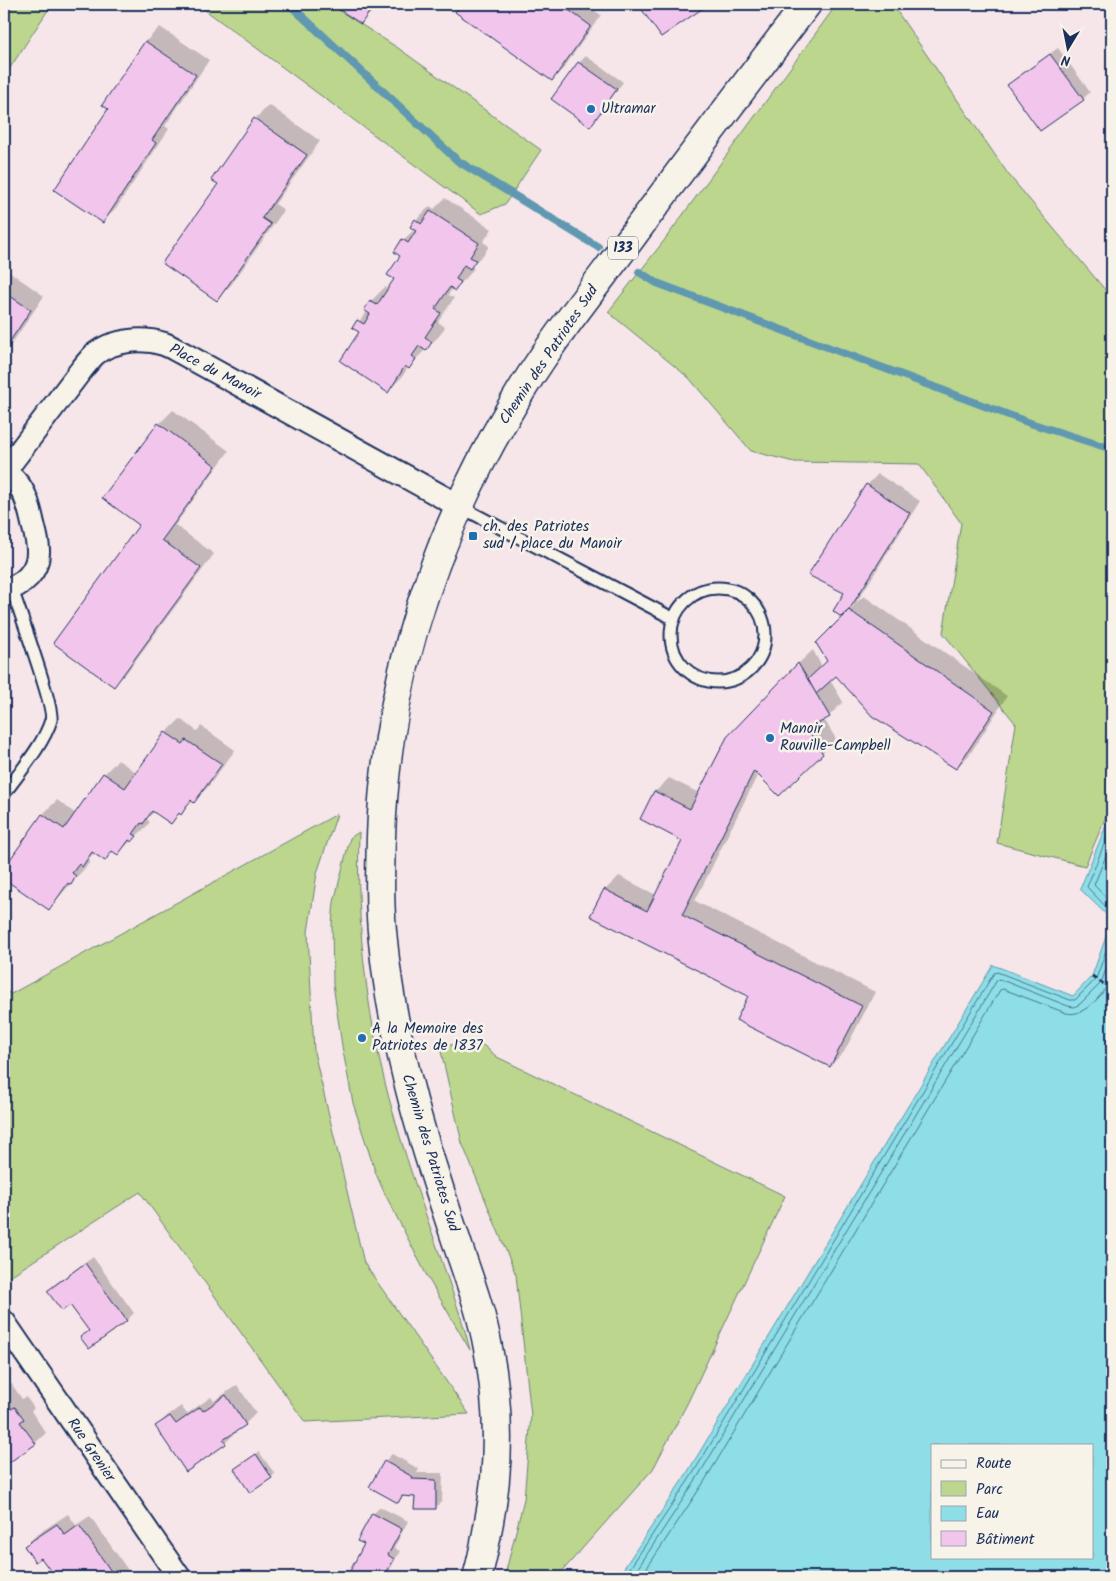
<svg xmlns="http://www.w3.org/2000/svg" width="1116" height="1581" viewBox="0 0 1116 1581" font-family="Kalam,sans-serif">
<rect width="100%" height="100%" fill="#f6e6e9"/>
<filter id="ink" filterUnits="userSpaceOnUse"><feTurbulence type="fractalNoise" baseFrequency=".02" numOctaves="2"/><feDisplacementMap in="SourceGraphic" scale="10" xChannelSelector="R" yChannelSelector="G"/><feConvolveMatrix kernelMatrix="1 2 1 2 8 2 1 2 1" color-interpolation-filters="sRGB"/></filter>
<g filter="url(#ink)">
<g fill="#bcd68d" stroke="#6c8276">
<path d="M4,4H52L4,77Z"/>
<path d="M197,4H329L398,48L541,150L505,204L481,214Z"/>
<path d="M837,4H892L1008,174L1112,298V802L1085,866L997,843L1016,724L943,633L961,523L919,464L794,462L751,451L689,378L608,312L663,242Z"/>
<path d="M337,814L317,873L308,932L314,1052L364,1263L469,1414L305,1422L140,1192L4,1280V989L11,994Z"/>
<path d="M359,832C356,927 367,1024 394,1116C410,1173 431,1228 450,1285C457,1306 465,1328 470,1350L428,1278L384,1192L376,1174L353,1103L342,1046L333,984L332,924L334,902L350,838Z"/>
<path d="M477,1040L497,1057L785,1196L688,1402L653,1469L557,1577H529L506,1571L524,1499L531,1416L516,1275L462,1143L440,1047Z"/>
</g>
<path fill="#8ddee6" stroke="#5f98b0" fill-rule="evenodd" d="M1112,811V1577H618L687,1473L993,965L1073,996L1092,976L1112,920L1080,889ZM932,1445H1092V1557H932Z"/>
<g fill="#0003">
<path d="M334,4H377L372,12L361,22Z"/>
<path d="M463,4H585L601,15L563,69L552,79L457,11Z"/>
<path d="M639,4H707L661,35Z"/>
<path d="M160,27L209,60L165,126L169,129L117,207L103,221L109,109L103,105L146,41Z"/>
<path d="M1058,48L1090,92L1083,99L1009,85L1016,78Z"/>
<path d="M586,56L623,82L597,118L590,125L553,99L579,63Z"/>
<path d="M269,105L320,141L275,204L284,210L231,285L217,299L219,184L255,119Z"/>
<path d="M445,198L492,229L483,242L489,246L484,254L471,266L474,268L469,275L455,289L453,288L448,295L454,298L438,322L445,327L440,335L408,367L402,377L388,391L360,332L354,327L368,311L366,310L371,301L385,287L388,289L396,278L402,255L403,240L415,229L416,220L430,206L434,209Z"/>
<path d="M4,268L44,296L4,355Z"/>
<path d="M173,410L229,451L175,525L214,554L127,672L113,686L159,424Z"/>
<path d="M878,474L920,501L856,603L864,596L1007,696L970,754L956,768L836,675L830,680L843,702L829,716L824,719L836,739L822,753L758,774L695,901L875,992L844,1052L830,1066L750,996L605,890L619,876L656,895L684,840L655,792L669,778L699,793L728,738L799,663L813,650L822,667L829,661L817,644L854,606L845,593L810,574L867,485Z"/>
<path d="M180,719L197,731L201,726L235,750L208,787L181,813L180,812L170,822L155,811L146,819L150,822L146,827L118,853L114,850L105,860L95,852L87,860L90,862L84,869L48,909L4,877V870L43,814L57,800L76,814L104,774L118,760L137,773L166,733Z"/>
<path d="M93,1257L134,1313L127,1320L89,1347L82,1337L89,1330L70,1303L48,1291L55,1284Z"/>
<path d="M11,1383L22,1399L26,1397L34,1408L31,1411L46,1433L35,1443L4,1465V1388Z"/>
<path d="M237,1385L256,1413L245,1424L235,1431L236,1432L225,1443L187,1470L157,1427L167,1416L181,1406L187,1414L211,1397L214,1401Z"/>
<path d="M259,1452L275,1474L271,1477L238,1466Z"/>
<path d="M392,1454L419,1469L417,1473H443L442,1501L435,1508L416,1495H405L398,1502L371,1486L385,1461Z"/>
<path d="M380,1507L408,1521L394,1548L400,1551L386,1577H349L366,1544L373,1514Z"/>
<path d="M68,1514L76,1525L90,1516L130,1573L126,1577H56L41,1556L26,1546L36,1535Z"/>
</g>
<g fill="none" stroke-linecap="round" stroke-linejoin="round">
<g stroke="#497594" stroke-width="1">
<path d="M1112,824L1087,887L1112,913"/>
<path d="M1112,841L1094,885L1112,904"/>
<path d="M624,1577L692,1475L994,973L997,972L1070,1000H1075L1096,979L1112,934"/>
<path d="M632,1577L697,1478L997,980L999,979L1068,1006L1074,1007L1080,1004L1101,983L1112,953"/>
<path d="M641,1577L704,1482L1000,990L1003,989L1066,1013C1085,1018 1106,992 1112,976"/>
</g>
<g stroke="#5f98b0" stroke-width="8">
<path d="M289,4L458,161L598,247"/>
<path d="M639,272L657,283L1030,423L1112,449"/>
</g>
</g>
<g fill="#f2c6ec" stroke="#1b2f5e">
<path d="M331,4H360L370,11L361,24Z"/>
<path d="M461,4H560L591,26L552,81L455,12Z"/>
<path d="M638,4H709L661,37Z"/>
<path d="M145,41L196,75L152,140L156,143L103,223L54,190L108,109L102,105Z"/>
<path d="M1050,54L1084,100L1040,131L1007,85Z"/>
<path d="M578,62L617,89L590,127L551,99Z"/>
<path d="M254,118L307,155L262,218L271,224L217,301L162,263L218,184L211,180Z"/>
<path d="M430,211L479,243L470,257L476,260L470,269L464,265L456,279L461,282L455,291L450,287L435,309L441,313L425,337L432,342L426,351L419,346L412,356L416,359L409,369L405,366L388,393L340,361L359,332L352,328L357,320L364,324L370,314L364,310L370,301L377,305L394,279L387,275L400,256L394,252L402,239L408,243L416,231L410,227L415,219L421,224Z"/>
<path d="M4,292L31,310L4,350Z"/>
<path d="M158,423L216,466L162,540L201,568L114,687L53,643L139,525L102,498Z"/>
<path d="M866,484L910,513L849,610L841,617L833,611L844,593L808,575Z"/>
<path d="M849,610L994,711L956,769L872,716L836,676L816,694L808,679L827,661L816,643Z"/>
<path d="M798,663L830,717L808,729L823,754L779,796L754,771L682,915L862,1006L830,1067L736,1020L748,996L590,916L604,889L647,911L682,841L640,819L654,791L690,809L727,737Z"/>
<path d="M165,732L183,744L186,740L222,764L194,803L191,800L181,815L179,813L171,824L152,811L143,824L141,823L133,834L137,836L132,842L129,840L118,855L112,851L105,861L92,852L82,867L79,864L72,873L76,876L71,885L68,883L49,910L4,879V868L42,814L64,829L103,773L125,788Z"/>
<path d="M85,1263L127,1321L89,1349L80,1337L89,1331L70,1305L62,1311L47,1291Z"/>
<path d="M226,1395L246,1425L223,1440L226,1444L186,1472L155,1426L170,1416L176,1424L200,1407L203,1411Z"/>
<path d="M4,1398L11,1409L15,1407L24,1419L20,1422L36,1444L4,1466Z"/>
<path d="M256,1454L272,1478L250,1493L234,1469Z"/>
<path d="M384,1461L413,1477L412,1479L436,1480V1509H414L415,1497L402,1496L398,1503L369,1487Z"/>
<path d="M372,1513L402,1529L388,1555L394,1559L384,1577H347L364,1544L357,1541Z"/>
<path d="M57,1524L65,1535L79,1525L115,1577H55L41,1558L35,1562L24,1546Z"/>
</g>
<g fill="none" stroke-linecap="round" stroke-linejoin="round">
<g stroke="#1b2f5e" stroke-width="15">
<g id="lane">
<path d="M459,506L674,619"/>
<circle cx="718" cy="635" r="47"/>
<path d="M4,794C19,773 44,744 51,720C55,709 18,607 12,589"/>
</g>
</g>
<g stroke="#1b2f5e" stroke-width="26">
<g id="street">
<path d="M4,472L82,369C86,364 90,359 95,354C113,340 142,337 164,344C170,346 176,350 182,353L459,506"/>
<path d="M4,472C8,475 13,478 16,482C26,492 30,510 33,524C35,532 38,542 38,550C39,571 23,586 4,590"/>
<path d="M4,1322L179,1577"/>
</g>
</g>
<g stroke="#1b2f5e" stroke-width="31">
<path id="primary" d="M477,1577C482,1561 485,1544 488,1527C500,1467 500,1408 488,1348C482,1314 470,1281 459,1249C443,1200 426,1151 413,1101C399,1048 388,995 383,941C379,906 380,872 381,837C386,681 432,540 512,406C546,347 591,292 631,238C689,159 748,81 807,4"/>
</g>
<path stroke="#1b2f5e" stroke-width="3" stroke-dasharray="5 4" stroke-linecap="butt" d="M1092,976L1112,990"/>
<use href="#lane" stroke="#f7f3e8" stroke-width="11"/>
<use href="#street" stroke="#f7f3e8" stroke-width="22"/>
<use href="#primary" stroke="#f7f3e8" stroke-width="28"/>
</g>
</g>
<g fill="#1f6fb2" stroke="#f7f3e8" stroke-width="2">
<circle cx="591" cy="109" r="5"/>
<rect x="468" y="531" width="10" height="10" rx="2.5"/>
<circle cx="770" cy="738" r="5"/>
<circle cx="362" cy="1038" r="5"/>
</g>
<g text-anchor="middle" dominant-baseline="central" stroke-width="5" stroke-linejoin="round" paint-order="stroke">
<rect fill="#f7f3e8" stroke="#5d6a87" stroke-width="1" x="608" y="236.5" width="30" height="23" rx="4"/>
<g font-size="14" font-weight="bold" fill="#1b2f5e">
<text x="623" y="248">133</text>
</g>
<g font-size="15" fill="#1b2f5e" stroke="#f7f3e8" text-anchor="start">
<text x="601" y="109">Ultramar</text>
<text x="483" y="527">ch. des Patriotes<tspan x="483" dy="17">sud / place du Manoir</tspan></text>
<text x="780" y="729">Manoir<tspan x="780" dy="17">Rouville-Campbell</tspan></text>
<text x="372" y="1029">A la Memoire des<tspan x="372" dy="17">Patriotes de 1837</tspan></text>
</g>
<g font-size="15" fill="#1b2f5e" stroke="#f7f3e8">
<text transform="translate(549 355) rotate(-56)">Chemin des Patriotes Sud</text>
<text transform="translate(215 372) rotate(28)">Place du Manoir</text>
<text transform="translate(430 1153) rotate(73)">Chemin des Patriotes Sud</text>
<text transform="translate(91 1450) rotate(56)">Rue Grenier</text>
</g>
</g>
<rect width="1116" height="1581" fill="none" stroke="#f7f3e8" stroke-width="20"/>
<rect x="10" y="10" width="1096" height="1561" fill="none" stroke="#1b2f5e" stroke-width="2" filter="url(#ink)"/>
<rect x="931" y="1444" width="162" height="115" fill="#f7f3e8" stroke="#9fa5b1"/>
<rect x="941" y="1460" width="25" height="8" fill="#f7f3e8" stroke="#9fa5b1"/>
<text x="976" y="1468" font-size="15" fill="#1b2f5e">Route</text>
<rect x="941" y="1481" width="25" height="15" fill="#bcd68d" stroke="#9fa5b1"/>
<text x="976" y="1494" font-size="15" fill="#1b2f5e">Parc</text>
<rect x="941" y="1506" width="25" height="15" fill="#8ddee6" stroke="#9fa5b1"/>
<text x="976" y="1518" font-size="15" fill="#1b2f5e">Eau</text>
<rect x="941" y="1531" width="25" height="15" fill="#f2c6ec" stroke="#9fa5b1"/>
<text x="976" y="1544" font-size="15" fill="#1b2f5e">Bâtiment</text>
<g transform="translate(1068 48) rotate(190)" stroke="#f7f3e8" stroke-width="4" paint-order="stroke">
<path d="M0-4L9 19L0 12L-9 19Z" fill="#1b2f5e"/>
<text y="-8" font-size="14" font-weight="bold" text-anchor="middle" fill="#1b2f5e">N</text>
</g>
</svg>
